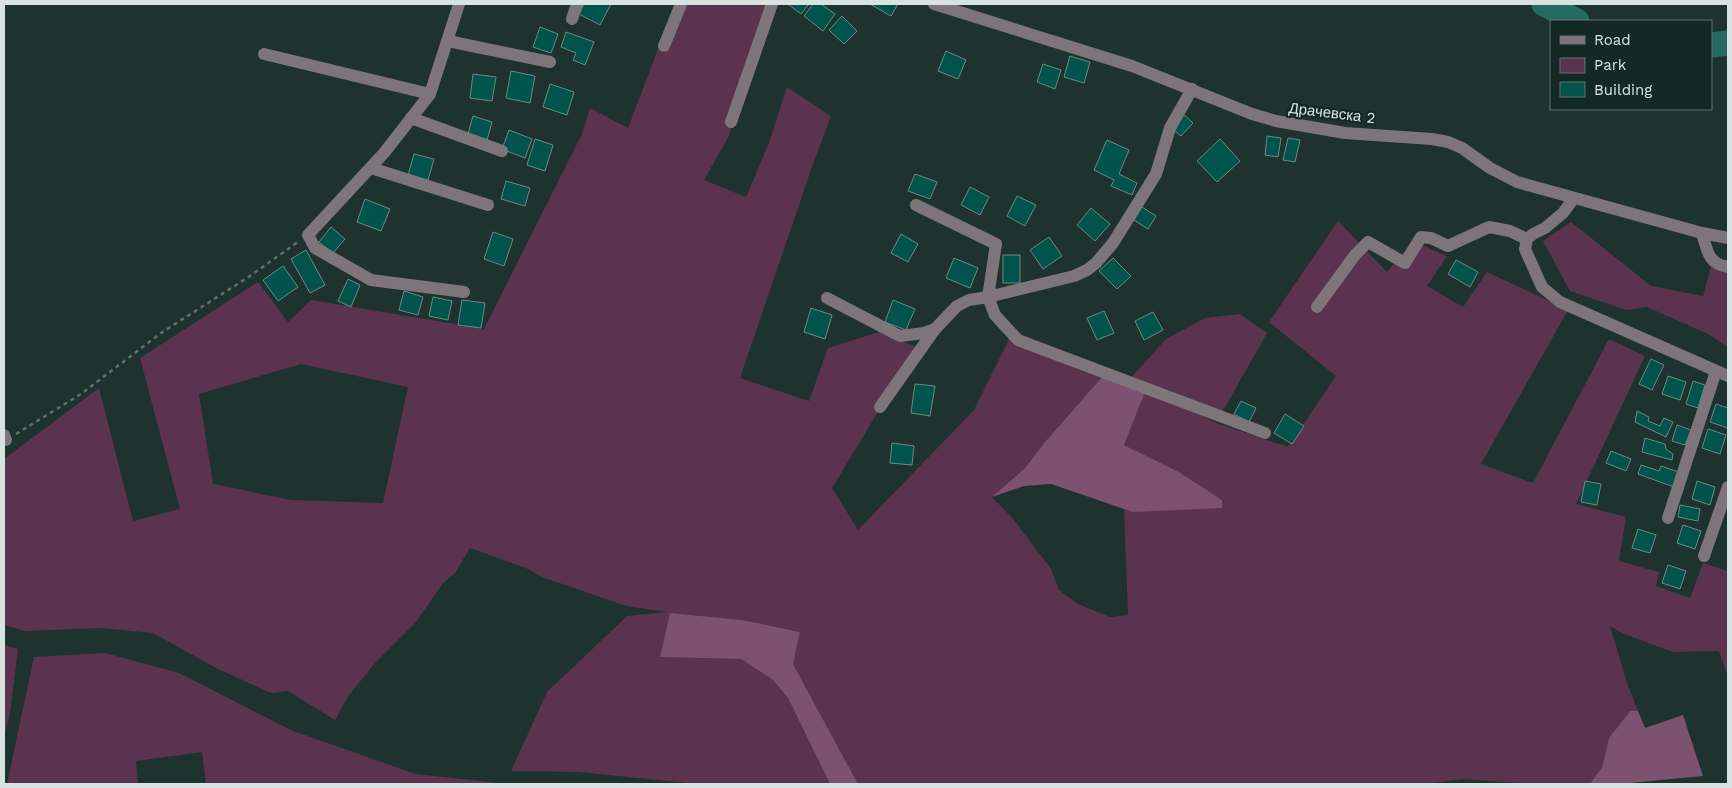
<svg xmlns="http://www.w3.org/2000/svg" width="1732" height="788" viewBox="0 0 1732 788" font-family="'Work Sans',sans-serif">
<rect width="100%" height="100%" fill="#1e332f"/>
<g fill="#5b334f" fill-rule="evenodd">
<path d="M675,4H767L729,136L704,180L746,197L769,143L787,87L831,116L813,164L740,378L809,401L828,348L879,332L917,347L832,488L858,530L974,410L1013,331L1109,369L1045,442L1025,468L992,497L1014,520L1051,569L1059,590L1078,604L1110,617L1128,615L1124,509L1134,512L1222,500L1179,472L1124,445L1147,387L1216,423L1288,447L1336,376L1269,322L1338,221L1387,272L1413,241L1447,256L1427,286L1463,307L1487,272L1568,310L1481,464L1533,483L1609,339L1645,356L1576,504L1626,517L1619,561L1659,572L1656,586L1690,598L1703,563L1728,571V677L1719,651L1673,652L1624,634L1610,626L1627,683L1638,711H1630L1609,738L1602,767L1590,784H1532L1462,779L1424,784H858L793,664L800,632L743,620L671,613L660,657L741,659L773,680L788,698L830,784H698L579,772L511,771L547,692L627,616L667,612L626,606L542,577L526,568L470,548L455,573L443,583L416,622L376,662L349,695L335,720L288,691L271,693L218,669L153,633L100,628L25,631L4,625V459L99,388L133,521L180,509L140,358L258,282L288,322L311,300L484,329L582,134L590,108L628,128ZM301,364L408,387L383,503L291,500L213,484L199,394Z"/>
<path d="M1571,222L1651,286L1703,296L1712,263H1728V347L1708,334L1647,307L1626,310L1570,291L1543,241Z"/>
<path d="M1240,314L1267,333L1220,416L1131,378L1166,339L1205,318Z"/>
<path d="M4,645L18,649L10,713L4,736Z"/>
<path d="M105,653L179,673L293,731L416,774L508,784H206L202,752L136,761L138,784H7L34,657Z"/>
</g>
<g fill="#7d5270">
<path d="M1109,369L1147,387L1124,445L1179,472L1222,500V508L1133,512L1051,484L1024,486L992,497L1025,468L1045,442Z"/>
<path d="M670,613L743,620L800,632L793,664L858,784H830L788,698L773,680L741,659L660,657Z"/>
<path d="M1630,711H1638L1645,728L1683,715L1703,776L1619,784H1590L1602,767L1609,738Z"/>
</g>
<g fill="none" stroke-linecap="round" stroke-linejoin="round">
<g stroke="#256b62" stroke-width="25">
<path d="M1544,4L1577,21"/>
<path d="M1711,45L1728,43"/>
</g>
</g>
<g fill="#01544b" stroke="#6f8782">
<path d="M584,4H611L600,25L579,14Z"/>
<path d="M788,4H809L801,14Z"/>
<path d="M813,4H821L835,14L823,31L804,16Z"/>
<path d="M870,4H898L891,16Z"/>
<path d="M842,16L857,31L844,44L829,30Z"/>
<path d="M540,27L558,34L551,53L533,47Z"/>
<path d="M566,32L594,42L585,65L573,60L576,53L561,47Z"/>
<path d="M946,51L966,60L958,79L938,71Z"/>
<path d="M1070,56L1090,62L1084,83L1064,77Z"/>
<path d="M1043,64L1061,70L1055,89L1037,82Z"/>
<path d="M511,71L535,76L530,103L506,98Z"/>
<path d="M473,74L496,77L492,101L470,98Z"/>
<path d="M550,84L574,92L567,115L543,107Z"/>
<path d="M1182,113L1193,123L1181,136L1174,130Z"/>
<path d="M473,116L492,122L487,140L468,134Z"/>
<path d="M509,130L532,139L525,158L502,149Z"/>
<path d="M1267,136L1281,138L1278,157L1265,155Z"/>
<path d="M1288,138L1300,140L1295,162L1283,160Z"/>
<path d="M535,139L553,145L545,171L527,165Z"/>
<path d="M1220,139L1240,161L1217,182L1197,161Z"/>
<path d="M1107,140L1129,150L1119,174L1137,183L1132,195L1111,186L1114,180L1094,170Z"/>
<path d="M414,154L434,159L428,180L408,175Z"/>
<path d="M915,174L937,182L930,199L908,191Z"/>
<path d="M506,181L530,188L525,206L501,199Z"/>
<path d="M970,187L989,197L980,215L961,205Z"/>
<path d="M1017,196L1036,205L1025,226L1007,216Z"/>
<path d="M365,199L390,209L381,231L357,222Z"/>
<path d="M1142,207L1156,216L1148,229L1134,220Z"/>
<path d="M1091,208L1110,224L1095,241L1077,225Z"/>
<path d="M331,227L345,239L333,253L319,242Z"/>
<path d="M493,232L513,239L504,266L484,259Z"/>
<path d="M901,234L918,244L908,262L891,253Z"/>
<path d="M1049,237L1062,256L1043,269L1030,250Z"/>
<path d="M306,250L325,285L310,293L291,259Z"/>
<rect x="1003" y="255" width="17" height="28"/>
<path d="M954,258L978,268L970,288L946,278Z"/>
<path d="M1113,258L1131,276L1117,289L1099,271Z"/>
<path d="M1456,260L1478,272L1470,287L1448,274Z"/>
<path d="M283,266L298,287L278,301L263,280Z"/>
<path d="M348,279L360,285L351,307L338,301Z"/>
<path d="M404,291L423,297L418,315L399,310Z"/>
<path d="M433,297L452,301L448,320L429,316Z"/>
<path d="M462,300L485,303L481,328L458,325Z"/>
<path d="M893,300L915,309L906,330L885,322Z"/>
<path d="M811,308L832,315L825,339L804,332Z"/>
<path d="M1104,311L1114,333L1097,340L1087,318Z"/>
<path d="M1153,312L1163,330L1144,340L1135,321Z"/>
<path d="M1651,359L1664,365L1652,390L1639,384Z"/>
<path d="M1668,376L1686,382L1680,400L1662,394Z"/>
<path d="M1693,381L1705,385L1698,408L1686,404Z"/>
<path d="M915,384L935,386L930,416L911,413Z"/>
<path d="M1241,401L1256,408L1249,422L1234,414Z"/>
<path d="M1716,404L1728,408V428L1710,422Z"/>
<path d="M1637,411L1649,417L1648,421L1660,426L1664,418L1673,422L1666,437L1635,422Z"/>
<path d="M1285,414L1304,426L1292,444L1274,433Z"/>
<path d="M1677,425L1691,430L1685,445L1672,441Z"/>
<path d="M1708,429L1726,435L1720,454L1702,448Z"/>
<path d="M1645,438L1665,444L1666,449L1673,454L1672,460L1642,452Z"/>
<path d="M892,443L914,446L912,465L890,463Z"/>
<path d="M1611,451L1631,459L1626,471L1606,463Z"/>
<path d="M1641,465L1659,471L1661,466L1679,472L1674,487L1638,474Z"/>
<path d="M1585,481L1601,484L1597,505L1581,502Z"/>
<path d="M1697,481L1715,487L1710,505L1692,499Z"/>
<path d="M1680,505L1700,509L1698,521L1678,517Z"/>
<path d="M1683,525L1701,531L1695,549L1677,543Z"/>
<path d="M1638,529L1656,535L1650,553L1632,548Z"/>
<path d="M1668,565L1686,571L1680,589L1662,583Z"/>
</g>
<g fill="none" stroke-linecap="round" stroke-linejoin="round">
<path stroke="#5e706c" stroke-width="2.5" stroke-dasharray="4 4" stroke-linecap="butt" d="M16,434L81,394L161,333L247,278L298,242"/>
<g stroke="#7d757a" stroke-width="12">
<path d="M459,4L430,94L384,153L308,235L315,248L371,280L464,292"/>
<path d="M934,4L1132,66L1252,114L1276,121L1345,133L1432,139L1448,142L1462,148L1490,168L1517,182L1702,233L1728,238"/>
<path d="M572,19L577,4"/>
<path d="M448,41L550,62"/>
<path d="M664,46L681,4"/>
<path d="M264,54L430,94"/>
<path d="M411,118L502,151"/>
<path d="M731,122L772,4"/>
<path d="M371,168L488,205"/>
<path d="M1574,198L1563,213L1545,228L1533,234L1527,239L1525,249L1542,287L1560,302L1728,376"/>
<path d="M916,205L996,244L988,297L995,315L1018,340L1265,433"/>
<path d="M1702,233C1707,250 1708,264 1728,267"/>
<path d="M827,298L900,336L924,333L935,329"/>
<path d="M1317,307L1355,255L1368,242L1405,263L1421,237L1431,238L1448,246L1489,227L1510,231L1527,239"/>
<path d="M880,407L935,329L957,306L969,300L988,297L1074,276L1087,270L1096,263L1113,243L1156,174L1170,128L1192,89"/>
<path d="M4,435L6,440"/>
<path d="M1668,518L1716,371"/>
<path d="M1704,556L1728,487"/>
</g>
</g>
<g text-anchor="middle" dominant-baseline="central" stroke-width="4.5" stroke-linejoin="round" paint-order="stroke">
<g font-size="15" fill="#d6e3e0" stroke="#142926">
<text transform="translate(1332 113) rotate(7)">Драчевска 2</text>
</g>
</g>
<rect width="1732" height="788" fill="none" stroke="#d6e3e0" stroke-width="10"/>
<rect x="1550" y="20" width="162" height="90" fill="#142926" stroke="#627370"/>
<rect x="1560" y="36" width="25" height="8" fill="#7d757a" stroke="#627370"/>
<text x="1594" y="45" font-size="15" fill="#d6e3e0">Road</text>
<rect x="1560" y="58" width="25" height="15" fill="#5b334f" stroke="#627370"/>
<text x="1594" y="70" font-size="15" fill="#d6e3e0">Park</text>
<rect x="1560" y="82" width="25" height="15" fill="#01544b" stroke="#627370"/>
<text x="1594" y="95" font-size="15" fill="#d6e3e0">Building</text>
</svg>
